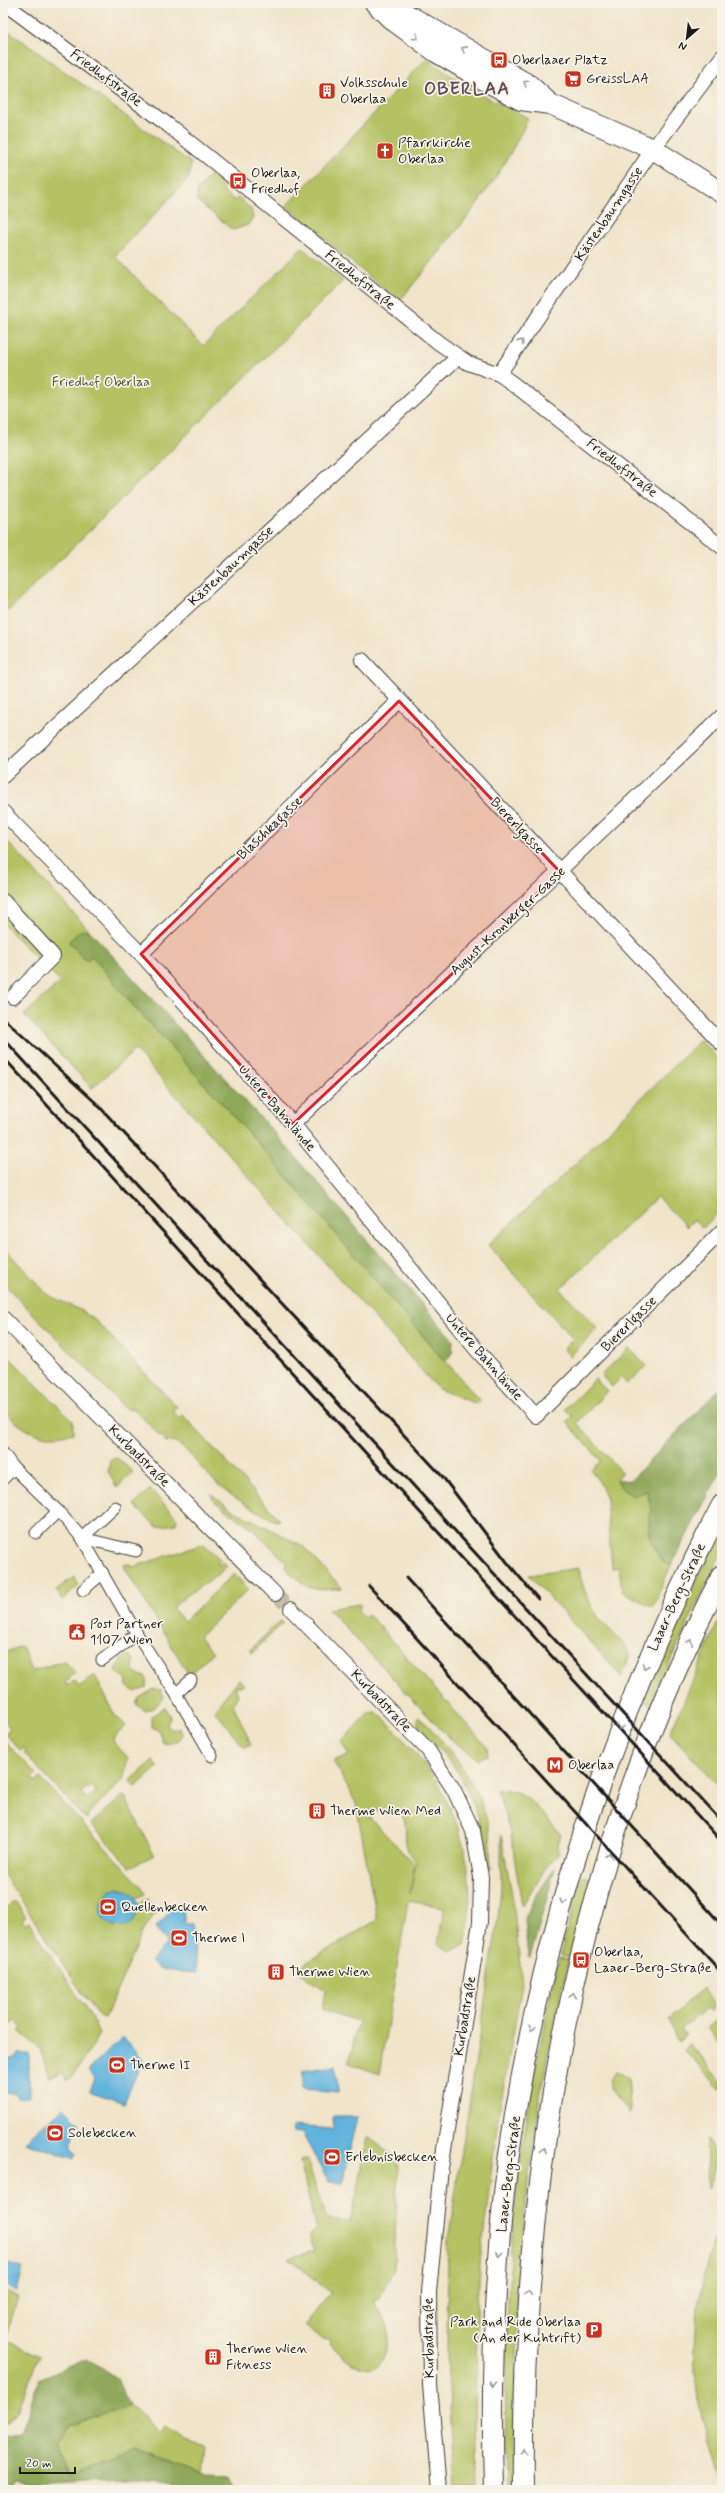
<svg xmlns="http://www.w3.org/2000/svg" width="725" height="2493" viewBox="0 0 725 2493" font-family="Mynerve,sans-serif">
<rect width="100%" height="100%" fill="#f7f3e8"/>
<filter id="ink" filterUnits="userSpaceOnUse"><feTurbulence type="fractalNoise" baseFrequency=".025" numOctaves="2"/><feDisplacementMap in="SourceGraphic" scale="8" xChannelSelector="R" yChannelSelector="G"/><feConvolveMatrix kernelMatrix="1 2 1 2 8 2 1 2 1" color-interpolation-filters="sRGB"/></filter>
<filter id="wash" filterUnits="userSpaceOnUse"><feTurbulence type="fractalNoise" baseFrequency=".012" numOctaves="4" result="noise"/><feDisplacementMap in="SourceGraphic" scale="16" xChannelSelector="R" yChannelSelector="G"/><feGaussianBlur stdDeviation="0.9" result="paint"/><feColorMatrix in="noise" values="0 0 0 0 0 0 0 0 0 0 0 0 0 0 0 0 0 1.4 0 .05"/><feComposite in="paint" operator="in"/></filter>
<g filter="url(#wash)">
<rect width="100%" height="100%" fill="#f0e4c9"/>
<g fill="#b4c264" stroke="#686f40" fill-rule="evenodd">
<path d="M3,27L191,163L189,178L115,256L203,346L302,248L343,281L3,616Z"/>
<path d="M426,59L476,92L528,118C498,187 445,244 399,302L286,206Z"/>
<path d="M210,175L225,186L222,190L235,201L238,197L251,209L253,218L248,225L233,230L196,200L198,189Z"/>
<path d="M3,837L89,930L80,931L69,942L86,961L92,955L132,1004L256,1141L480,1401L477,1404L438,1389L135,1050L92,1088L24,1015L60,982L3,924Z"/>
<path d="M700,1040L722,1063V1209L703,1228L694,1220L687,1227L657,1197L560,1289L598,1329L570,1356L563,1349L573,1339L488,1245L574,1165Z"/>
<path d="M3,1247L48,1295L82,1311L98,1323L177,1407L173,1411L179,1417L183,1415L280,1520L275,1521C250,1507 225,1494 205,1472C195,1462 181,1439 166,1442L134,1409H126L3,1283Z"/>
<path d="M629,1348L646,1366L627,1384L621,1378L612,1387L601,1375Z"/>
<path d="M3,1351L73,1421V1433C40,1441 26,1433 3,1410Z"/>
<path d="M595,1379L607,1391L577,1423L622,1472L616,1479L647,1491L652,1510L649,1518L650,1539L663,1562L671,1565L653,1607L622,1591L619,1567L612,1568L606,1499L601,1485L591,1470L601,1461L567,1422L572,1416L565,1409Z"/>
<path d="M117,1458L133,1472L117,1488L108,1471L110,1460Z"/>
<path d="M150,1489L177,1518L176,1524L157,1527L134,1505Z"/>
<path d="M211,1494L233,1510L303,1546L342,1588C311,1592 308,1589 285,1568L286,1562L253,1529L214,1501Z"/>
<path d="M722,1528V1551L673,1655L652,1705L642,1700L663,1649Z"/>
<path d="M204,1544L221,1560L217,1564L219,1565L223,1562L227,1566C210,1583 189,1591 172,1608L184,1621L234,1574L249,1589L199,1637L213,1652L189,1675L123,1565L130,1564L133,1567Z"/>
<path d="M579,1568C581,1586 591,1609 603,1623C613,1633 623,1641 630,1654L622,1677L529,1575Z"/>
<path d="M74,1577L79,1585L62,1600L56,1590Z"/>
<path d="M359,1604L361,1607L358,1610L364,1617L368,1614L487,1747L488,1755L479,1760L447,1736L328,1609Z"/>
<path d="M722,1613V1790L670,1733Z"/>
<path d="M280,1621L283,1623L252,1653L251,1649Z"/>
<path d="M22,1646L32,1671L65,1661L75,1673L65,1683L67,1686L73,1680L80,1686L95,1675L114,1714L126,1726L114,1737L113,1741L128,1758L123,1780L87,1815L88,1817L86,1820L67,1800L70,1797L68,1795L65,1797L24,1753L26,1751L24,1748L21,1751L5,1734L10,1728L3,1719V1653ZM91,1785L96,1791L88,1799L81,1792Z"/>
<path d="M130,1655L135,1660L132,1670L138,1675L145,1676L147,1680L146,1688L135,1692L127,1686L126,1679L116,1671L121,1659Z"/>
<path d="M239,1679L244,1685L235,1687L238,1695L233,1704L251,1744L244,1747L214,1710Z"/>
<path d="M154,1689L161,1690L164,1698L155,1707L145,1711L136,1704L139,1698Z"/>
<path d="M165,1707L171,1716L167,1724L171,1728L179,1729L182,1734C180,1741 170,1745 163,1743L159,1731L152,1727V1716Z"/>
<path d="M375,1712C385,1718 394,1729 402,1738C456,1793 481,1868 465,1945L449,1952L438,1945L444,1907L408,1901L379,2074L349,2063L358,2021L322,2010L325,1990L302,1974L301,1966L377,1920L356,1803L333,1761L349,1755L341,1742L368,1713ZM399,1809C413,1829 397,1843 416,1862L410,1893L415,1865L364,1812Z"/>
<path d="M419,1716C449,1747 480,1785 489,1829C491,1841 490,1856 491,1869H489C483,1834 475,1797 454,1767C443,1752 429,1740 418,1725L417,1718Z"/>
<path d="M3,1739L36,1774L32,1778L35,1782L40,1778L142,1887L145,1894L136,1898C127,1889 121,1887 109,1891L110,1925L138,1903L148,1899L155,1913L142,1933L140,1932L141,1935L105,2018L96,2014L3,1873V1765L7,1761L5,1758L3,1759Z"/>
<path d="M153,1761L158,1767L135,1787L130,1781Z"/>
<path d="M497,1790C526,1786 544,1816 561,1835L557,1849L559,1853L548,1865L522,1906L511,1836Z"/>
<path d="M124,1795L154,1855L130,1867L91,1824Z"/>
<path d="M501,1835L513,1900L522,1984L498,2118L478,2280L475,2420L477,2490H455L447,2357L448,2240L498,1918L501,1885Z"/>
<path d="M581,1876L592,1879L570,1958L560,1955Z"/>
<path d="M15,1901L26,1917L22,1920L25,1924L29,1922L92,2018L99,2034L72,2078L66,2080L64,2073L50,2077L40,2049L19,2031L22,2028L15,2020L11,2023L3,2015V1907L6,1908Z"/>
<path d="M559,1958L569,1960C552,2031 537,2102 529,2174C516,2279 514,2384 515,2490H506C505,2401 505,2312 513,2224C522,2135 538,2045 559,1958Z"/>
<path d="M703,1988C709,1996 718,2002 711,2012L708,2008L698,2017L696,2016L680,2030L685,2036L679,2042L675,2037L669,2019Z"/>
<path d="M722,2016V2045L707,2028Z"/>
<path d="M689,2044L722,2081V2091L684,2049Z"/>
<path d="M616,2072L629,2078L630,2114L609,2088V2079Z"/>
<path d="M368,2137L391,2154L398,2165L394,2269L379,2298L373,2300C377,2309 384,2318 387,2328C391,2343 383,2374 363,2368C352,2365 339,2352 329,2345L330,2341L322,2339L305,2325L331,2292L289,2258L314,2251L309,2235L316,2231L300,2161L307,2159L326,2220L351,2222Z"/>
<path d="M706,2139C718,2154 717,2172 708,2188Z"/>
<path d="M722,2223V2487C714,2456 702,2425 697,2393C690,2350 700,2261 722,2223Z"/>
<path d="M3,2290L18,2297L5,2340L40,2356L17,2412L3,2427Z"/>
<path d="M128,2405L144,2415L159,2434L165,2427L185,2441L206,2447L203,2475L134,2450L70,2476L56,2442L71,2424Z"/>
</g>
<g fill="#8fa85a" stroke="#56623b">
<path d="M89,930L271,1129L453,1340L452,1353L445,1362L256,1141L132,1004L92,956L86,961L69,941L80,931Z"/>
<path d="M722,1386V1469L671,1565L663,1562L650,1539L649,1518L652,1510L647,1491L633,1496L623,1490L616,1479L630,1481Z"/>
<path d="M555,1868L530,1958L528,1957L524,1920L534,1899Z"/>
<path d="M87,2358L116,2378L128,2405L71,2424L56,2442L69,2476L134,2449L203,2475L228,2476L234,2490H176L155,2480L140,2478L31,2484L15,2481L8,2490H3V2436L21,2434L39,2379Z"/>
</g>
<g fill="#62b3dd" stroke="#3f687c">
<path d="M119,1888C132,1891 139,1897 139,1912L131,1924C101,1937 86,1897 119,1888Z"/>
<path d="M178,1903L182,1905L185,1924H192L197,1973L161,1970L150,1962L167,1943L156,1927Z"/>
<path d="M122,2038H124L143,2059L124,2103L89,2091L94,2078L88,2071Z"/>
<path d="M18,2054H29V2097H18L15,2093H3V2058H15Z"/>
<path d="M336,2066L338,2092L302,2089L303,2071Z"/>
<path d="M63,2108L79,2123L70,2148L76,2153L74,2159L25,2142Z"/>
<path d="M333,2117H358L342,2183L329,2182L302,2133L293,2132L292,2126L333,2129Z"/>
<path d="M3,2263L23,2268L17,2292L3,2285Z"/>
</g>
</g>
<g filter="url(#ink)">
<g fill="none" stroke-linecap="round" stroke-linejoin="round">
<path stroke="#c6bca6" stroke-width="14" stroke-dasharray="14 7" stroke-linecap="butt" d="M275,1594L291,1609"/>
<g stroke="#3c3a36" stroke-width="13">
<g id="pedestrian">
<path d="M3,1453L14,1468"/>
<path d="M3,1479L14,1468L58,1511L82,1538L137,1634L102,1660"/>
<path d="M115,1507L82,1538L136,1551"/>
<path d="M36,1533L58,1511"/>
<path d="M83,1590L103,1573"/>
<path d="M137,1634L176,1694"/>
<path d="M191,1680L176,1694L212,1756"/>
</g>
</g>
<g stroke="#3c3a36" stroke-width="16">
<g id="minor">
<path d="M4,3L168,125L439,343L468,363L499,374L512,383L722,547"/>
<path d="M499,374L653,149L722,57"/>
<path d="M362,660L722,1044"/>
<path d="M3,776L458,357"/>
<path d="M3,812L141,954L293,1124L476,1349L536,1416L722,1231"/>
<path d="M3,901L53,956L13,997"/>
<path d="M141,954L399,701"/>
<path d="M293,1124L722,716"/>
<path d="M3,1318L275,1594"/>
<path d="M291,1609L428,1750L454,1790L473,1831L481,1877L480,1922L441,2168L429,2292L430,2385L439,2490"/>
</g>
</g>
<g stroke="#3c3a36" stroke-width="22">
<g id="secondary">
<path d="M375,3L391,19L436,52L475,75L521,100L550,104L653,149L722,193"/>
<path d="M401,11L529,85L550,104"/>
<path d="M494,2490C491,2381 493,2270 508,2161C540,1930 614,1712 722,1505"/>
<path d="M524,2490C520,2175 575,1857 722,1575"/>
</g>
</g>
<use href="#pedestrian" stroke="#fff" stroke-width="11"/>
<use href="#minor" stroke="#fff" stroke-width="14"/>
<use href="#secondary" stroke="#fff" stroke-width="20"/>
<g stroke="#1c1c1c" stroke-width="3">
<path d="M3,1018L96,1103L442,1476L507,1562L538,1599"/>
<path d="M3,1038L722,1822"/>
<path d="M3,1057L722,1842"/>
<path d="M406,1578L722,1925"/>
<path d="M369,1586L722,1973"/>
</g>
</g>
<defs><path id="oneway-chevron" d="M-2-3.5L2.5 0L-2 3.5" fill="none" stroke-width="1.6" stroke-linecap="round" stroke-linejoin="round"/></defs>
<g stroke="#999">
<use href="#oneway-chevron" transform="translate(416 37) rotate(37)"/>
<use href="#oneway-chevron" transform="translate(464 49) rotate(-151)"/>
<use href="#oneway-chevron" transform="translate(526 83) rotate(-149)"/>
<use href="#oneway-chevron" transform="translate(521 342) rotate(-55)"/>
<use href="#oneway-chevron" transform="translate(690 1642) rotate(-66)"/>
<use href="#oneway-chevron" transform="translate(645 1666) rotate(113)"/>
<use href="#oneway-chevron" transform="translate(620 1727) rotate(111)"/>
<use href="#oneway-chevron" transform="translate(609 1855) rotate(-74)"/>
<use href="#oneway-chevron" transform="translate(563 1902) rotate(105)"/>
<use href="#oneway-chevron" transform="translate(573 1995) rotate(-77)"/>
<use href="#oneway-chevron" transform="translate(532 2028) rotate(102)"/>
<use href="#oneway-chevron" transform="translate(543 2150) rotate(-82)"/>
<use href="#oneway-chevron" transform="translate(499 2254) rotate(94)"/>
<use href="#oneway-chevron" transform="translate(528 2293) rotate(-85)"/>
<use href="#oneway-chevron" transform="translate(493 2384) rotate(91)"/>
<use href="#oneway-chevron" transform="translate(524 2451) rotate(-91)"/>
</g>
</g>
<path fill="#d62828" fill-opacity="0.2" stroke="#d62828" stroke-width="3" stroke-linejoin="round" d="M399,701L560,872L293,1124L141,954Z"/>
<defs>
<g id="bus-square" transform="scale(0.9)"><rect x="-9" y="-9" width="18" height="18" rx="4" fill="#c8321e" stroke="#f7f3e8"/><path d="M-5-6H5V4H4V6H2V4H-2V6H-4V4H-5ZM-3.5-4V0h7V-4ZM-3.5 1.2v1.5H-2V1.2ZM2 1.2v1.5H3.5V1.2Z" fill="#fff"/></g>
<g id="supermarket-square" transform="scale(0.9)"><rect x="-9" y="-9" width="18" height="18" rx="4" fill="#c8321e" stroke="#f7f3e8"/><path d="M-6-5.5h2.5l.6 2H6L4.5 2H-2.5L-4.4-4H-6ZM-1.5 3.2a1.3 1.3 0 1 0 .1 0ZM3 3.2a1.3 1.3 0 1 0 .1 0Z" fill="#fff"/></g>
<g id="building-square" transform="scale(0.9)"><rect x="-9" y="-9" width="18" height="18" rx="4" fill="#c8321e" stroke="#f7f3e8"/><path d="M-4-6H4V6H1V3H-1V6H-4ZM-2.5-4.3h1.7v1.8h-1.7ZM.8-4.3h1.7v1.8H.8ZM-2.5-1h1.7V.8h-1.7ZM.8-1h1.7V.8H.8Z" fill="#fff"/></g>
<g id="church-square" transform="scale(0.9)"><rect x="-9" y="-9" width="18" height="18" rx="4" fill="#c8321e" stroke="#f7f3e8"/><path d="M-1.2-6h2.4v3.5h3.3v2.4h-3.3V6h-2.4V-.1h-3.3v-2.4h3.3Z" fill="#fff"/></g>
<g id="civic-square" transform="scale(0.9)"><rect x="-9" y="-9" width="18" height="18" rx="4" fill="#c8321e" stroke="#f7f3e8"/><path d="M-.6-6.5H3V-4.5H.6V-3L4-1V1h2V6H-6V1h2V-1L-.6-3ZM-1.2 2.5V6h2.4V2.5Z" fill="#fff"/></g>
<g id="metro-square" transform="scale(0.9)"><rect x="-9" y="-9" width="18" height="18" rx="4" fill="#c8321e" stroke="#f7f3e8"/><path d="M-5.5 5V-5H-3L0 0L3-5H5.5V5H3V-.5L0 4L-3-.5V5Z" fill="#fff"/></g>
<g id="stadium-square" transform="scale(0.9)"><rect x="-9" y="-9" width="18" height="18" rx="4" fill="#c8321e" stroke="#f7f3e8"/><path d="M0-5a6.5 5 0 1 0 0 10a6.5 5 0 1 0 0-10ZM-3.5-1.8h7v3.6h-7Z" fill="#fff"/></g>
<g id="parking-square" transform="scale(0.9)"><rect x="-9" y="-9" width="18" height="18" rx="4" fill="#c8321e" stroke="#f7f3e8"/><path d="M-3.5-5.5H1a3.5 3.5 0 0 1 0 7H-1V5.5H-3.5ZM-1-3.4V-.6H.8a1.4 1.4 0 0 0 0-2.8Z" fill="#fff"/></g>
</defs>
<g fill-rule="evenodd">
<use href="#bus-square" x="499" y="60"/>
<use href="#supermarket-square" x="573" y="79"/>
<use href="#building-square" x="327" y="91"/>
<use href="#church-square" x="385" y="151"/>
<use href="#bus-square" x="238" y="181"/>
<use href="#civic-square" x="77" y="1632"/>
<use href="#metro-square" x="555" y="1765"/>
<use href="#building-square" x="317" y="1811"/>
<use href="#stadium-square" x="108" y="1907"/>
<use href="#stadium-square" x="179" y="1938"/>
<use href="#bus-square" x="581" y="1960"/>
<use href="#building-square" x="276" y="1972"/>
<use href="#stadium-square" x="117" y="2065"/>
<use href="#stadium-square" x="55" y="2133"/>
<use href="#stadium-square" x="332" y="2157"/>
<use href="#parking-square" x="594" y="2330"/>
<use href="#building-square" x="213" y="2357"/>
</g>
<g text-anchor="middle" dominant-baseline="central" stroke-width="3.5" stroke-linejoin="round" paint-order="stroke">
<g font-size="14" fill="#1c1c1c" stroke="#f7f3e8" text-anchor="start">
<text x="512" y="60">Oberlaaer Platz</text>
<text x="586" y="79">GreissLAA</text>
<text x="340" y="83">Volksschule<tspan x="340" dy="16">Oberlaa</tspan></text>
<text x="398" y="143">Pfarrkirche<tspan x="398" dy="16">Oberlaa</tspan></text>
<text x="251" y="173">Oberlaa,<tspan x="251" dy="16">Friedhof</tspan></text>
<text x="90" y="1624">Post Partner<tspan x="90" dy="16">1107 Wien</tspan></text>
<text x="568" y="1765">Oberlaa</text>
<text x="330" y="1811">Therme Wien Med</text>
<text x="121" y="1907">Quellenbecken</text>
<text x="192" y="1938">Therme I</text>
<text x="594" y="1952">Oberlaa,<tspan x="594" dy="16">Laaer-Berg-Straße</tspan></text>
<text x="289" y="1972">Therme Wien</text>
<text x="130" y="2065">Therme II</text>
<text x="68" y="2133">Solebecken</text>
<text x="345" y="2157">Erlebnisbecken</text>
<text x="581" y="2322" text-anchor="end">Park and Ride Oberlaa<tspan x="581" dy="16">(An der Kuhtrift)</tspan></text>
<text x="226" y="2349">Therme Wien<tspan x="226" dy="16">Fitness</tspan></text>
</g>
<g font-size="14" fill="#1c1c1c" stroke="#f7f3e8">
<text transform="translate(106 78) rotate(37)">Friedhofstraße</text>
<text transform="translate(609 214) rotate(-56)">Kästenbaumgasse</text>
<text transform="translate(360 280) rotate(39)">Friedhofstraße</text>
<text transform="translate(622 468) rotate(38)">Friedhofstraße</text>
<text transform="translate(231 566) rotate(-43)">Kästenbaumgasse</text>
<text transform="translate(517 826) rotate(47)">Biererlgasse</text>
<text transform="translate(270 828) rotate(-44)">Blaschkagasse</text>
<text transform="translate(508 921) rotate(-43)">August-Kronberger-Gasse</text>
<text transform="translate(277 1108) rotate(49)">Untere Bahnlände</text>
<text transform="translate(629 1324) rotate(-45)">Biererlgasse</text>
<text transform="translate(484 1357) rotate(49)">Untere Bahnlände</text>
<text transform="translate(139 1456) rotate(45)">Kurbadstraße</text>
<text transform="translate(677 1597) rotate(-65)">Laaer-Berg-Straße</text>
<text transform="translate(381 1701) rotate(46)">Kurbadstraße</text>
<text transform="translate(465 2016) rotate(-81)">Kurbadstraße</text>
<text transform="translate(509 2174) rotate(-83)">Laaer-Berg-Straße</text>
<text transform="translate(429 2338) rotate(-91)">Kurbadstraße</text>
</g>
<g font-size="14" fill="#515635" stroke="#f7f3e8">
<text x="101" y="382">Friedhof Oberlaa</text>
</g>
<g font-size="18" font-weight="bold" letter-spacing="1" fill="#634d5a" stroke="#f7f3e8">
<text x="467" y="89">OBERLAA</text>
</g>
</g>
<rect width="725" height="2493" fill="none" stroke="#f7f3e8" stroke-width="16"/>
<g transform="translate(687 38) rotate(208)" stroke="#f7f3e8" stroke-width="3" paint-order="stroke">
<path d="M0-3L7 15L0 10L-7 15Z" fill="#1c1c1c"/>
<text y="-6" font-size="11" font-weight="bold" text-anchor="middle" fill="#1c1c1c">N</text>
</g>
<path d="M20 2467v6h55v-6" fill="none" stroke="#1c1c1c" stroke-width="2"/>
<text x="26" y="2467" font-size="12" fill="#1c1c1c" stroke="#f7f3e8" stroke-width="3" paint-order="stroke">20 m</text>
</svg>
